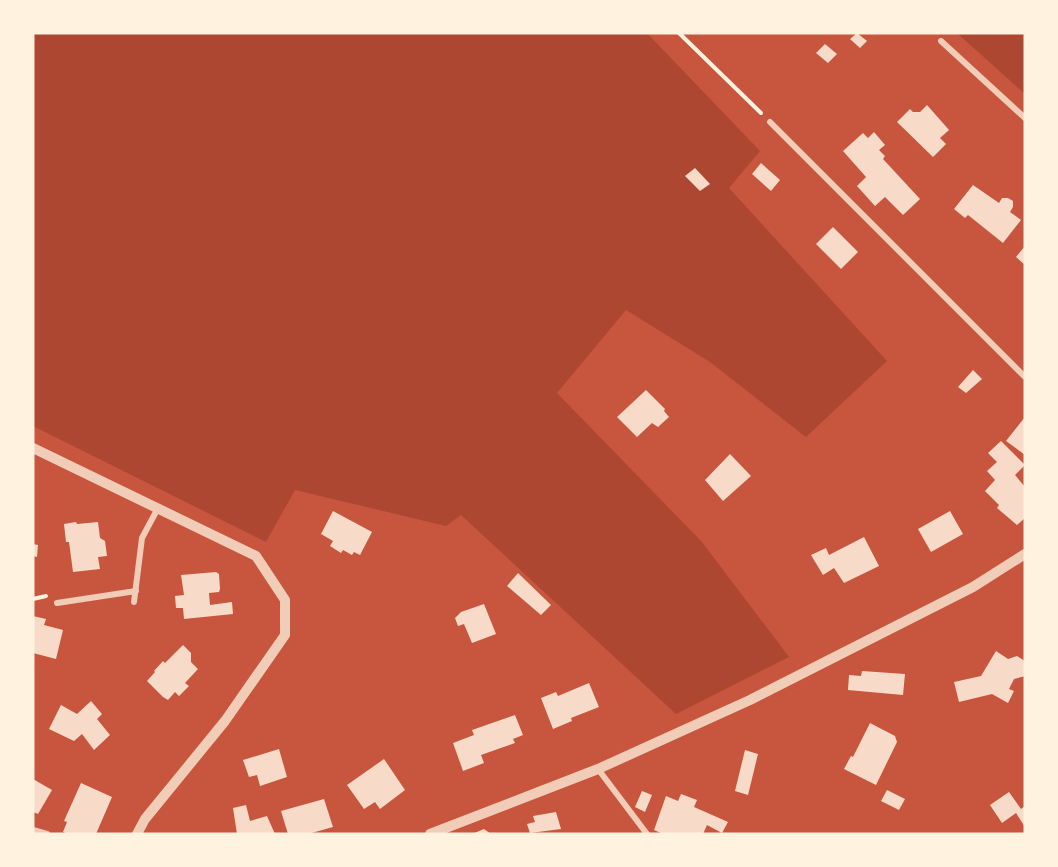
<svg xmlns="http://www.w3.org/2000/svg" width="1058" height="867" viewBox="0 0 1058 867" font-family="'PT Sans',sans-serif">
<rect width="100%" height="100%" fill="#c8553d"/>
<g fill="#ae4732">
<path d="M33,33H647L760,151L729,188L887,361L806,437L710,362L626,310L557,393L702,542L789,657L676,714L461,515L446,526L295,490L266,542L33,426Z"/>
<path d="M957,33H1025V94Z"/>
</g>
<g fill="#f7dbc8">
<path d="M857,33L867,41L860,48L850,39Z"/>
<path d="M825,44L837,54L828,63L816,53Z"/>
<path d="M927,105L949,130L940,138L946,144L933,157L897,122L910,109L913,112H920Z"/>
<path d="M874,132L885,145L879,150L885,156L883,159L920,199L903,215L885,197L875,206L857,186L866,177L843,151L863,133L868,138Z"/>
<path d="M761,163L780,180L771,191L752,174Z"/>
<path d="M695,168L710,184L700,191L685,176Z"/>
<path d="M973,185L999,203L1002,198H1008L1013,201V207L1010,212L1021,220L1003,243L968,215L965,218L954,209Z"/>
<path d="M833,227L858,252L841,269L816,244Z"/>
<path d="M1025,246V265L1016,257Z"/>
<path d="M973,370L982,379L966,393L958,387Z"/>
<path d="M646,390L665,409L664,411L669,417L658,427L652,423L637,437L617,417Z"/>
<path d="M1025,417V455L1006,441Z"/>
<path d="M1001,441L1025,465L1015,475L1025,487V518L1017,525L997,508L999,505L985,491L995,480L987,471L997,462L988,453Z"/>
<path d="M730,454L751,476L723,501L705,480Z"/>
<path d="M333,511L372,532L360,555L354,552L352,555L343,550L341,553L330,546L333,541L321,534Z"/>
<path d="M950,511L963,534L931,552L918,529Z"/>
<path d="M76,522L77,524L98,522L100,538L105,541L107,556L98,557L100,569L73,572L69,542H66L64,524Z"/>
<path d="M864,537L879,566L844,583L834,568L823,575L811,555L826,548L829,555Z"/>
<path d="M33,544L38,545L37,557L33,556Z"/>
<path d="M216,572L219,574L220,589L219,592L209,593L210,605L232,602L233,614L184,619L183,608H176L175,596L184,595L181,575Z"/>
<path d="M518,573L551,605L541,615L507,586Z"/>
<path d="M484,604L496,634L472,643L464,624L458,626L455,618L461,612Z"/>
<path d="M33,616L46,619L44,625L63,630L56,659L33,653Z"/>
<path d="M183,645L191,653V662L198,669L185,683L189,686L179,696L175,692L168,700L163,697L147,681L155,672L154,671L163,661L165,663Z"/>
<path d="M996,651L1008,659L1017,656L1025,661V676L1014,679L1009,689L1014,691L1008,703L992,694L959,702L954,682L981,676Z"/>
<path d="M862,671L905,674L903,695L848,690L849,675L861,676Z"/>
<path d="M589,683L599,707L571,718L572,721L553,729L541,698L556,692L558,696Z"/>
<path d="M91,701L102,714L97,719L110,735L94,750L82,734L74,741L49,729L61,705L77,714Z"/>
<path d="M515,715L523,735L513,739L515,743L481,755L484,763L463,771L453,743L474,735L472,730Z"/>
<path d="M870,723L895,736L897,742L876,785L844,769L851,756L853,757Z"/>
<path d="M279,749L287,777L260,786L257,775L249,777L243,760Z"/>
<path d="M745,750L758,754L748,795L735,791Z"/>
<path d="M384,759L405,790L380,809L375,802L364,809L347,785Z"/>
<path d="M33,779L52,790L38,814L33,812Z"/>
<path d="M81,783L112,797L96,834H68L63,832L67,822L64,821Z"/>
<path d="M887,790L905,799L899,810L881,801Z"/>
<path d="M642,791L652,795L645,812L635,807Z"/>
<path d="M1009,792L1021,809L1025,806V827L1016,813L1002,823L990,805Z"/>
<path d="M681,794L697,800L694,807L728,822L722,833L707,825L703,834H663L654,830L666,796L678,801Z"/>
<path d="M324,799L333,827L308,834H288L281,811Z"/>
<path d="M246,805L250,821L267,816L275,834H237L233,808Z"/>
<path d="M556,812L561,829L530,833L527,824L535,822L533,816Z"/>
<path d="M484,829L491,834H472Z"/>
</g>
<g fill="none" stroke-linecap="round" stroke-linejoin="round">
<g stroke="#fff3e0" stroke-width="4">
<path d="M679,33L761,113"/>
<path d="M33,599L46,596"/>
</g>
<g stroke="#f1ccb7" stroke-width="6">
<path d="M941,41L1025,118"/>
<path d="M770,122L1025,377"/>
<path d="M134,602L142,538L158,508"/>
<path d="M57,603L136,591"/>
<path d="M598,769L647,834"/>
<path d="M33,830L47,834"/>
</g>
<g stroke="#f1ccb7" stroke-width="10">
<path d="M33,448L256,556L285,600V635L225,721L145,819L137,834"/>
<path d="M430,834L598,769L750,700L973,587L1025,554"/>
</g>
</g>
<rect width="1058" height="867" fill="none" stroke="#fff3e0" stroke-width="69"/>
</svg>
